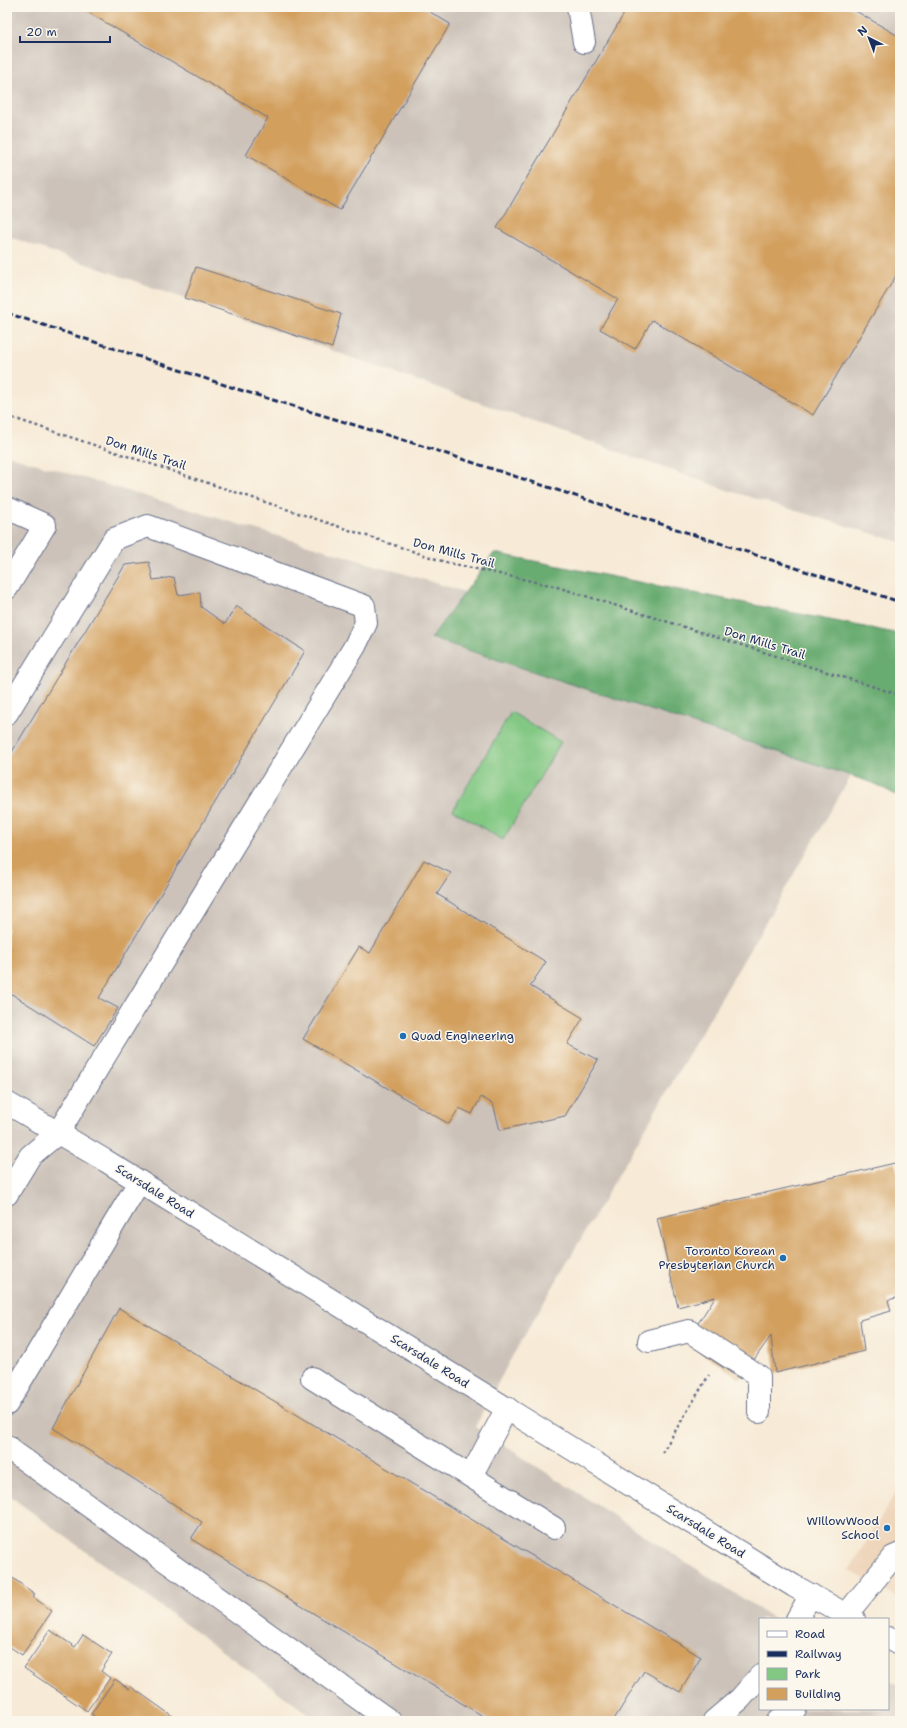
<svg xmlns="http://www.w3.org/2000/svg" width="907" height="1728" viewBox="0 0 907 1728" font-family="'Shantell Sans',sans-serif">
<rect width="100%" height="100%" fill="#fbf7ec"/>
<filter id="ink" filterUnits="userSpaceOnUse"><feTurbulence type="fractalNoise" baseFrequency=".025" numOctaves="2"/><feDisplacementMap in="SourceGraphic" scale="8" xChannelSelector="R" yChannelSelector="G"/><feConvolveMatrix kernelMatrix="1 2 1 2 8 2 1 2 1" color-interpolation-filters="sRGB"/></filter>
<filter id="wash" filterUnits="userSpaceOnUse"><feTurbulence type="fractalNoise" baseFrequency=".012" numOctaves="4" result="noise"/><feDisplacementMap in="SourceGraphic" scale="16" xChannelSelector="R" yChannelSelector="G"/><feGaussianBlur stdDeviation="0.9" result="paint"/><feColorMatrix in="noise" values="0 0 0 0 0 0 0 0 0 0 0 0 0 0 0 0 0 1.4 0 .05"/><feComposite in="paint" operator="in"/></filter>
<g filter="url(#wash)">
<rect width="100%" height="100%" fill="#f7ead6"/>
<path fill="#eed6bb" d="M900,1486V1599L849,1570Z"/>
<g fill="#ccc2b9">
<path d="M7,7H900V542L727,490L7,236Z"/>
<path d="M7,455L465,592L432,638L851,776L509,1362L475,1427L775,1619H760V1709H888V1681L900,1687V1721H318L7,1494Z"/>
</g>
<path fill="#82c883" stroke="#4e7c70" d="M511,712L561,742L503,840L453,810Z"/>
<path fill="#69ac71" stroke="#426e68" d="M494,553L900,634V797L873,783L431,638Z"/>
<g id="blocks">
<g fill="#d29f5d">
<path d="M79,7H422L450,24L340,210L246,155L268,118Z"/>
<path d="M628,7H849L900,37V269L813,415L652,320L635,349L600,329L618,299L497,228Z"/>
<path d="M196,267L341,314L332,348L185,298Z"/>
<path d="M149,562L153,580L174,577L178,595L200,592L201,607L225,624L236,606L305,651L99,998L118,1008L94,1046L7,991V760L125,565Z"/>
<path d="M424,860L451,873L437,894L546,962L530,986L583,1018L567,1044L598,1060L565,1116L500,1130L493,1104L481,1097L472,1114L459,1108L449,1124L303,1039L359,947L370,953Z"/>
<path d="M895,1163L900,1181V1297L888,1300L891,1311L860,1320L864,1351L775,1373L771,1336L740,1379L686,1342L715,1297L678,1307L657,1218Z"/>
<path d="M119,1308L701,1657L680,1692L644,1671L613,1721H491L191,1539L202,1522L53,1428Z"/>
<path d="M7,1574L35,1594L33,1597L52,1611L22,1655L7,1645Z"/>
<path d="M50,1630L75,1647L83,1635L112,1654L101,1671L110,1678L87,1711L24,1668Z"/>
<path d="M115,1679L129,1689L130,1686L178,1720L101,1721L91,1714Z"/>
</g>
</g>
</g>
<g filter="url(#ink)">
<use href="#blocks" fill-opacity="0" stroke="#687088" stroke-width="1"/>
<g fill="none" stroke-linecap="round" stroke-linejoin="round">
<g stroke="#687088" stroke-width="24">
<g id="minor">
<path d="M578,7L584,42"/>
<path d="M7,508L45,525L7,588"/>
<path d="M7,713L114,539L148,526L364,606L366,623L355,646L58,1133L30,1156L7,1194"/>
<path d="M7,1103L106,1161L794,1586L854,1619"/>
<path d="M649,1341L689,1331L759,1376V1412"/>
<path d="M312,1378L554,1528"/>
<path d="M7,1404L139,1182"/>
<path d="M7,1446L12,1451L390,1721"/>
<path d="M471,1476L507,1408"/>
<path d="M846,1615L893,1557L900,1554"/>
<path d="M797,1619L811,1595"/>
<path d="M888,1638L900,1645"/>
<path d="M714,1721L740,1699L760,1676"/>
<path d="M778,1721L795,1709"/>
</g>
</g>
<g stroke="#687088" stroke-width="2.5" stroke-dasharray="3 3" stroke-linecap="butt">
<path d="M7,416L445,562L554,586L900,695"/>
<path d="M662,1453L709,1375"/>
</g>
<use href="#minor" stroke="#fff" stroke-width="22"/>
<path stroke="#1b2f5e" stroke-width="3" stroke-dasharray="6 3" stroke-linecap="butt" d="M7,313L237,389L413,443L900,602"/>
</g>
</g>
<g fill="#1f6fb2" stroke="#fbf7ec" stroke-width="1.5">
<circle cx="403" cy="1036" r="4"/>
<circle cx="783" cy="1258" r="4"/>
<circle cx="887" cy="1528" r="4"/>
</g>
<g text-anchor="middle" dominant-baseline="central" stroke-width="3" stroke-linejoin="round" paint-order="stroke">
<g font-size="12" fill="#1b2f5e" stroke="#fbf7ec">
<text transform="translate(146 453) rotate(18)">Don Mills Trail</text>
<text transform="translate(454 553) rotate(15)">Don Mills Trail</text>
<text transform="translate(765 643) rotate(17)">Don Mills Trail</text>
<text transform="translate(155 1191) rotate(32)">Scarsdale Road</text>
<text transform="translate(430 1361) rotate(32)">Scarsdale Road</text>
<text transform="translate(706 1531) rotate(32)">Scarsdale Road</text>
</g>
<g font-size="12" fill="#1b2f5e" stroke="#fbf7ec" text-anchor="end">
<text x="411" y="1036" text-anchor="start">Quad Engineering</text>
<text x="775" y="1251">Toronto Korean<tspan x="775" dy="14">Presbyterian Church</tspan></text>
<text x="879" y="1521">WillowWood<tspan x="879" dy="14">School</tspan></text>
</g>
</g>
<rect width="907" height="1728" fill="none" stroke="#fbf7ec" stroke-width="24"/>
<rect x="759" y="1618" width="130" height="92" fill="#fbf7ec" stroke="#a1a7b3"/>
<rect x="767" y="1631" width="20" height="6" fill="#ffffff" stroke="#a1a7b3"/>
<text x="795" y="1638" font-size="12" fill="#1b2f5e">Road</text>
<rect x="767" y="1651" width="20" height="6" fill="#1b2f5e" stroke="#a1a7b3"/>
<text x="795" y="1658" font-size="12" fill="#1b2f5e">Railway</text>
<rect x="767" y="1668" width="20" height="12" fill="#82c883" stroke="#a1a7b3"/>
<text x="795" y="1678" font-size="12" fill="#1b2f5e">Park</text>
<rect x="767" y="1688" width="20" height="12" fill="#d29f5d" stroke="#a1a7b3"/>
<text x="795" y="1698" font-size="12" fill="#1b2f5e">Building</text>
<g transform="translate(869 38) rotate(318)" stroke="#fbf7ec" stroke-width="3" paint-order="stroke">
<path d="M0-3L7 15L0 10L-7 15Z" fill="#1b2f5e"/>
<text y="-6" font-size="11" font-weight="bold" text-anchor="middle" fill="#1b2f5e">N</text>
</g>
<path d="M20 36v6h90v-6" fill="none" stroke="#1b2f5e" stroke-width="2"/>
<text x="26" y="36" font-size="12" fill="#1b2f5e" stroke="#fbf7ec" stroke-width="3" paint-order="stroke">20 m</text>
</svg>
